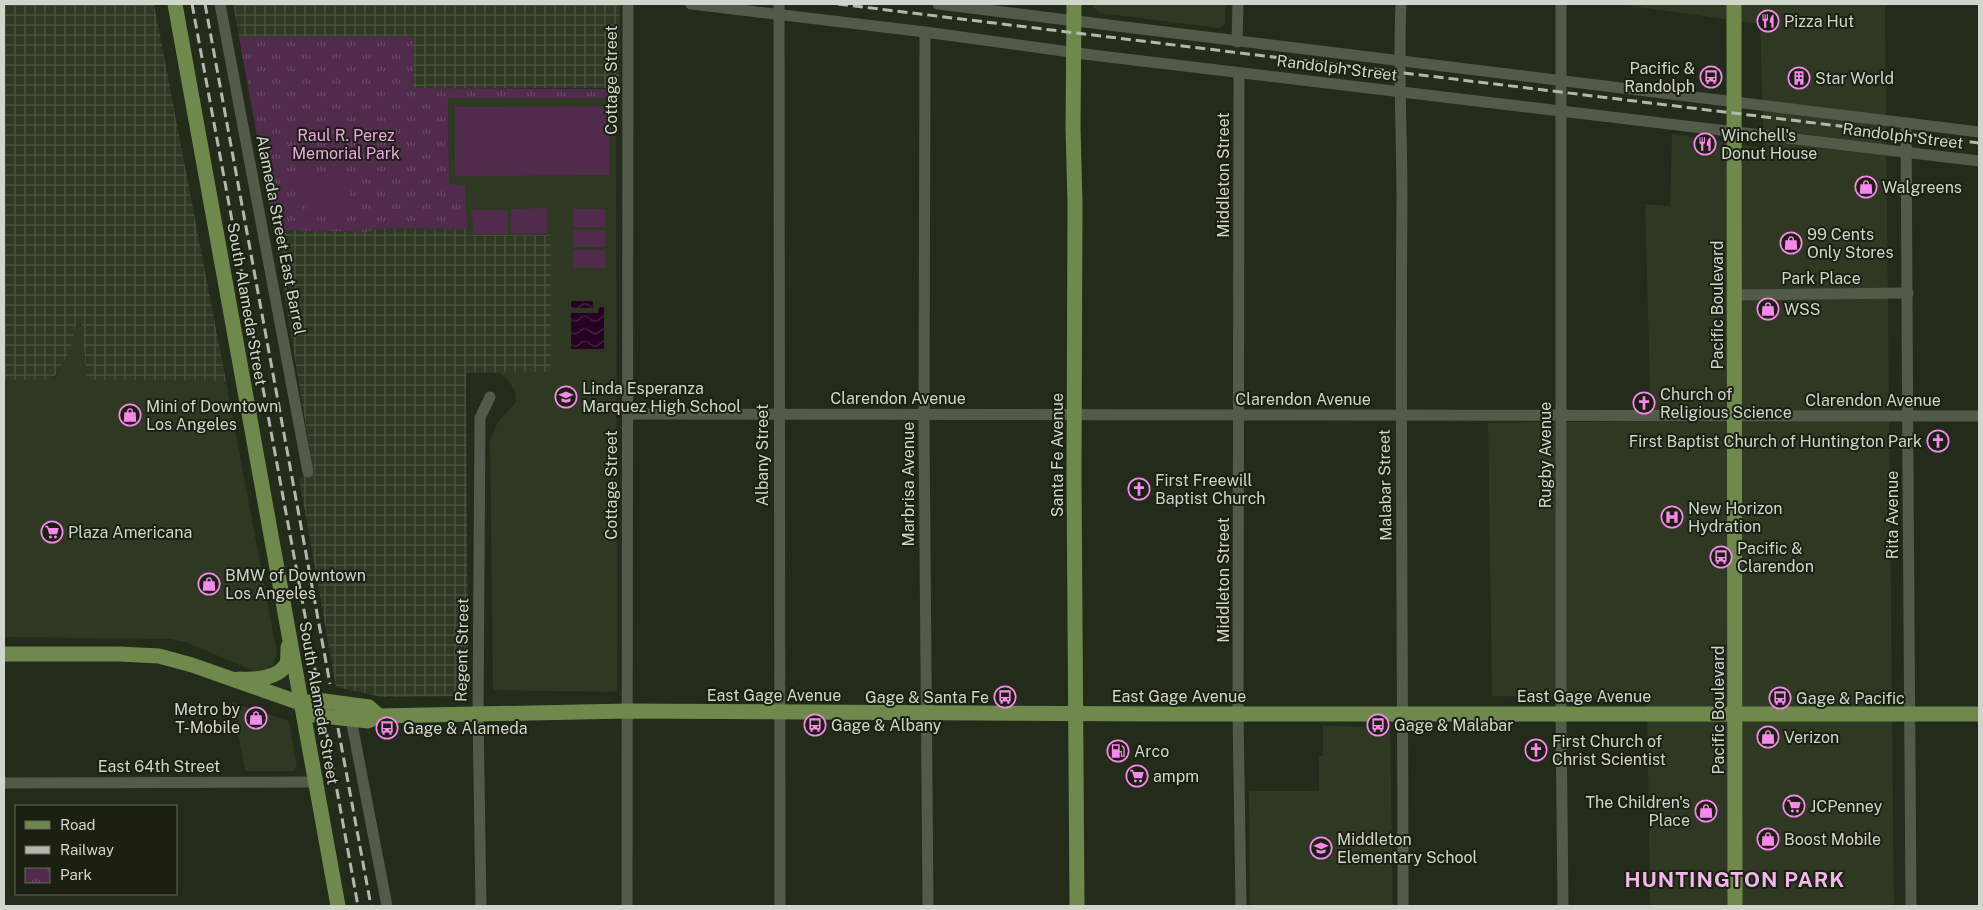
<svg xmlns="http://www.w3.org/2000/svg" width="1983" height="910" viewBox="0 0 1983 910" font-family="'Public Sans',sans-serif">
<defs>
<pattern id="industrial-grid" width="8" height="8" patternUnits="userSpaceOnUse" patternTransform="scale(1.25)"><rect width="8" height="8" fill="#2e3822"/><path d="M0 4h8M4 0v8" fill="none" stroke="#4b5441"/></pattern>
<pattern id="park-tufts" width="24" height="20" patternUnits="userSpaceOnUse" patternTransform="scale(1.25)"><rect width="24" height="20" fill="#512b4c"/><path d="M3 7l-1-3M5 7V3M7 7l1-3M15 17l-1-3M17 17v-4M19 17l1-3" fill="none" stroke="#694965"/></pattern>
<pattern id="water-waves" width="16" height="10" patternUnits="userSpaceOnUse" patternTransform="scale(1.25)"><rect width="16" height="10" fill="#270124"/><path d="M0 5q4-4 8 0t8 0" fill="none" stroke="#452543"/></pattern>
</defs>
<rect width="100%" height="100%" fill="#232b1b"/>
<g fill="#2e3822">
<path d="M1090,4H1225V22L1223,26L1219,28L1100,13Z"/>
<path d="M1617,4H1885L1894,906H1650L1647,699L1492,696L1488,423L1651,421L1645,204L1670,206L1672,134L1764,148L1760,24Z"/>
<path d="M448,98H616L617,690L613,692L493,690L490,440L498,422L516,402L515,391L507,379L498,372L551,371V235H467L449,185Z"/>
<path d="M78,316H82L87,380L226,381L277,653L274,664L267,670L256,672L188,643L171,639L4,637V380H53L70,352Z"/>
<path d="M232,702L289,721L297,767L293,771H245Z"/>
<path d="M1323,726L1390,727L1393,906H1250L1249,791H1319V756H1323Z"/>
</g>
<g fill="url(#industrial-grid)">
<path d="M4,4H154L226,381L87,380L81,316H78L70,352L52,380H4Z"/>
<path d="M233,4H620L619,88H413V37H239Z"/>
<path d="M383,228L467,229V235H551V372L466,373L468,649L466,696L382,697L336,687L299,478L313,470L274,230L366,232Z"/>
</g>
<path fill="url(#park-tufts)" d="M239,37H413V88L616,89V98H448L449,184L465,186L467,229L384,228L366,232L274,230Z"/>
<g fill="#512b4c">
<path d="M609,106V175L455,176V107Z"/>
<path d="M346,171L352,207L330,211L324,175Z"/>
<path d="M323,176L330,212L308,216L301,180Z"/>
<path d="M547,208V233H511V209Z"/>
<rect x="573" y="209" width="32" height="18"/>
<path d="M472,210H508V234H473Z"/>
<rect x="573" y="230" width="32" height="17"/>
<rect x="573" y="250" width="32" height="18"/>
</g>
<g fill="url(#water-waves)">
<rect x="571" y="301" width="22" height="7"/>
<path d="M599,307H604V349H571V313H598Z"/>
</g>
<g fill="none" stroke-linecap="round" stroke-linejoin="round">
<g stroke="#525b49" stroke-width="11">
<path d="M220,4L308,472"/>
<path d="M691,4L925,32L1092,55L1979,161"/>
<path d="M779,4L780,906"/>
<path d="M938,4L1979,132"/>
<path d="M1401,4C1398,69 1402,134 1402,199C1400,435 1403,670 1403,906"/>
<path d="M1561,4V713L1563,906"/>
<path d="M925,32L924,429L928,906"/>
<path d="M1237,42L1238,4"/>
<path d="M1239,73L1238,714L1241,906"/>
<path d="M1906,123C1909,384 1907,645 1911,906"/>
<path d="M1735,295L1908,293"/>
<path d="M627,414L1979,416"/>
<path d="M351,719L387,906"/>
<path d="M4,783L315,782"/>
<path d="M481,906L478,714L480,418L490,397"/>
<path d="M627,906L628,4"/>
</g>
<g stroke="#6e894b" stroke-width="15">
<path d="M175,4L338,906"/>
<path d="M1074,4L1073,128L1075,203L1074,475L1077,906"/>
<path d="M1734,4L1735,906"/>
<path d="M4,654H119L159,656L192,665L303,704L314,715L368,721L379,716L627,711L1163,714H1979"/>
<path d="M239,679C254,680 279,679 287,663C288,659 288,651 288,647"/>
<path d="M303,704L317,700L369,707L379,716"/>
</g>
<g stroke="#b2b8ad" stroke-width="3" stroke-dasharray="10 5" stroke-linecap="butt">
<path d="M192,4L318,686"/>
<path d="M205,4L330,684"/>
<path d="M838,4L1979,143"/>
<path d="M338,728L371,906"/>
<path d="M326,730L358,906"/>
</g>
</g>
<defs>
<g id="restaurant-ring" transform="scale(1.125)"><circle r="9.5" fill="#1a2112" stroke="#f888eb" stroke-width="1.5"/><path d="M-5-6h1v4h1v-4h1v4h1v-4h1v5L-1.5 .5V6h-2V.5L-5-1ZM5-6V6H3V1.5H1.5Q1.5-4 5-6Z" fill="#f888eb"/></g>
<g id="bus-ring" transform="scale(1.125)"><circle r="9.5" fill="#1a2112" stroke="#f888eb" stroke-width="1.5"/><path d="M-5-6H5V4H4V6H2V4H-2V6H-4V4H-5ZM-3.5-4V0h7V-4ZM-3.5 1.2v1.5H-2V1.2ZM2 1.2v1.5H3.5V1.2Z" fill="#f888eb"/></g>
<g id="building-ring" transform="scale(1.125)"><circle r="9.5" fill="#1a2112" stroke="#f888eb" stroke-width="1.5"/><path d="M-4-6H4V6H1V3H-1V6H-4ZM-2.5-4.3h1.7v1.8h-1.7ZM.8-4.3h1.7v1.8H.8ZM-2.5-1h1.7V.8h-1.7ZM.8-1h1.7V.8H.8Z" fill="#f888eb"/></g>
<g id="shop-ring" transform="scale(1.125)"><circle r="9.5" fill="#1a2112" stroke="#f888eb" stroke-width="1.5"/><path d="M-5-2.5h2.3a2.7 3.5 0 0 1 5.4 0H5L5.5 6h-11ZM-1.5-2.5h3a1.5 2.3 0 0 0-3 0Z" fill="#f888eb"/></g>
<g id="school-ring" transform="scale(1.125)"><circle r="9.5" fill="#1a2112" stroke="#f888eb" stroke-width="1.5"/><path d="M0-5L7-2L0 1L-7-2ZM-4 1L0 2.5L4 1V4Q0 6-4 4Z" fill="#f888eb"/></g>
<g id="church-ring" transform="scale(1.125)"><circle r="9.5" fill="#1a2112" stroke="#f888eb" stroke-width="1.5"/><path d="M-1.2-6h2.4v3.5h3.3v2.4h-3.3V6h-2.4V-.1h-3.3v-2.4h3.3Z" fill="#f888eb"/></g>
<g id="hospital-ring" transform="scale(1.125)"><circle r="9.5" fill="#1a2112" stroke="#f888eb" stroke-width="1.5"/><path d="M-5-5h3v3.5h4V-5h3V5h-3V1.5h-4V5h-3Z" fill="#f888eb"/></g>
<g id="supermarket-ring" transform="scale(1.125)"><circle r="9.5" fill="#1a2112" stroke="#f888eb" stroke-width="1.5"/><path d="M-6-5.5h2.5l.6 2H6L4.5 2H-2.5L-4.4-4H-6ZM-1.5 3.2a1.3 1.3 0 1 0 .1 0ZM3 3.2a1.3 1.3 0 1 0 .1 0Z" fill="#f888eb"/></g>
<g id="fuel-ring" transform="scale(1.125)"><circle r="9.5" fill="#1a2112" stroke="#f888eb" stroke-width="1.5"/><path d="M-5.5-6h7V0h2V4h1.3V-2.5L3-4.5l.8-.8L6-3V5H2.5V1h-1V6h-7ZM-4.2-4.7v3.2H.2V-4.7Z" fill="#f888eb"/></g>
</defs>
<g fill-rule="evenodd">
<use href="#restaurant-ring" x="1768" y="21"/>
<use href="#bus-ring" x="1711" y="77"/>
<use href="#building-ring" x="1799" y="78"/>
<use href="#restaurant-ring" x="1705" y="144"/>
<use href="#shop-ring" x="1866" y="187"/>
<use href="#shop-ring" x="1791" y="243"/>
<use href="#shop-ring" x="1768" y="309"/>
<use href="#school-ring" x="566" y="397"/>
<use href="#church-ring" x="1644" y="403"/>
<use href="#shop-ring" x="130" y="415"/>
<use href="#church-ring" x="1938" y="441"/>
<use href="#church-ring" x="1139" y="489"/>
<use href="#hospital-ring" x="1672" y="517"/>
<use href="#supermarket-ring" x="52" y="532"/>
<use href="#bus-ring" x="1721" y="557"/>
<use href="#shop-ring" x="209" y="584"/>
<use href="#bus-ring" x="1005" y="697"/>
<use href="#bus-ring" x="1780" y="698"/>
<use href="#shop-ring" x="256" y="718"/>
<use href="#bus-ring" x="815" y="725"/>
<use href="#bus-ring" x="1378" y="725"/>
<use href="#bus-ring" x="387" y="728"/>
<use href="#shop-ring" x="1768" y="737"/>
<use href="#church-ring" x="1536" y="750"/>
<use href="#fuel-ring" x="1118" y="751"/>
<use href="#supermarket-ring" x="1137" y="776"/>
<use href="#supermarket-ring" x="1794" y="806"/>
<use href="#shop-ring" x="1706" y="811"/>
<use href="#shop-ring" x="1768" y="839"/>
<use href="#school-ring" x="1321" y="848"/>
</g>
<g text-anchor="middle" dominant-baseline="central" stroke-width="4" stroke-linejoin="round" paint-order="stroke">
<g font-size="16" fill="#d1d6cc" stroke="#1a2112" text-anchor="start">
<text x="1784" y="21">Pizza Hut</text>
<text x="1695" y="68" text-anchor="end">Pacific &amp;<tspan x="1695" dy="18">Randolph</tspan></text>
<text x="1815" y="78">Star World</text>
<text x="1721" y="135">Winchell's<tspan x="1721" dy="18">Donut House</tspan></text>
<text x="1882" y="187">Walgreens</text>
<text x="1807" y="234">99 Cents<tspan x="1807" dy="18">Only Stores</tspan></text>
<text x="1784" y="309">WSS</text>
<text x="582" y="388">Linda Esperanza<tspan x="582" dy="18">Marquez High School</tspan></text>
<text x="1660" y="394">Church of<tspan x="1660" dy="18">Religious Science</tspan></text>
<text x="146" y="406">Mini of Downtown<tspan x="146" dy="18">Los Angeles</tspan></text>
<text x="1922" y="441" text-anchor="end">First Baptist Church of Huntington Park</text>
<text x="1155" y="480">First Freewill<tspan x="1155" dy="18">Baptist Church</tspan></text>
<text x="1688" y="508">New Horizon<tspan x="1688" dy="18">Hydration</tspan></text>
<text x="68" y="532">Plaza Americana</text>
<text x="1737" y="548">Pacific &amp;<tspan x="1737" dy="18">Clarendon</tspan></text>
<text x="225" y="575">BMW of Downtown<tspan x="225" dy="18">Los Angeles</tspan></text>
<text x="989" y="697" text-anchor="end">Gage &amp; Santa Fe</text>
<text x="1796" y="698">Gage &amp; Pacific</text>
<text x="240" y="709" text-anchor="end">Metro by<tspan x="240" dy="18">T-Mobile</tspan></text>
<text x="831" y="725">Gage &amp; Albany</text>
<text x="1394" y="725">Gage &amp; Malabar</text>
<text x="403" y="728">Gage &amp; Alameda</text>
<text x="1784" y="737">Verizon</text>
<text x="1552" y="741">First Church of<tspan x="1552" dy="18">Christ Scientist</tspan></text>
<text x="1134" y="751">Arco</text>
<text x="1153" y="776">ampm</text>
<text x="1690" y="802" text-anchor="end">The Children's<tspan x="1690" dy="18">Place</tspan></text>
<text x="1810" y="806">JCPenney</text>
<text x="1337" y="839">Middleton<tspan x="1337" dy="18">Elementary School</tspan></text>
<text x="1784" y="839">Boost Mobile</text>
</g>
<g font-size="16" fill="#d1d6cc" stroke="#1a2112">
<text transform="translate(1337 68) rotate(7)">Randolph Street</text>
<text transform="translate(611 80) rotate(-90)">Cottage Street</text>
<text transform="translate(1903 136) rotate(7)">Randolph Street</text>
<text transform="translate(1223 175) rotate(-90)">Middleton Street</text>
<text transform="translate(281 235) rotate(79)">Alameda Street East Barrel</text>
<text x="1821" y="278">Park Place</text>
<text transform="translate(247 304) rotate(80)">South Alameda Street</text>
<text transform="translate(1717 305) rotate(-90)">Pacific Boulevard</text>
<text x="898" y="398">Clarendon Avenue</text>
<text x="1303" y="399">Clarendon Avenue</text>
<text x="1873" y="400">Clarendon Avenue</text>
<text transform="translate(762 455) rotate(-90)">Albany Street</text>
<text transform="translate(1057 455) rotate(-90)">Santa Fe Avenue</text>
<text transform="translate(1545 455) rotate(-90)">Rugby Avenue</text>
<text transform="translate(908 484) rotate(-90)">Marbrisa Avenue</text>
<text transform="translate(611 485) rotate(-90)">Cottage Street</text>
<text transform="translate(1385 485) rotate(-91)">Malabar Street</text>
<text transform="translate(1892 515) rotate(-90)">Rita Avenue</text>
<text transform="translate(1223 580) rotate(-90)">Middleton Street</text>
<text transform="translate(462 650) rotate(-89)">Regent Street</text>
<text x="774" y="695">East Gage Avenue</text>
<text x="1179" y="696">East Gage Avenue</text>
<text x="1584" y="696">East Gage Avenue</text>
<text transform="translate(319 703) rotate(80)">South Alameda Street</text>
<text transform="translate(1718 710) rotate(-90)">Pacific Boulevard</text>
<text x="159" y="766">East 64th Street</text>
</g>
<g font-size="16" fill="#f5a2ea" stroke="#1a2112">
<text x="346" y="135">Raul R. Perez<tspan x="346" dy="18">Memorial Park</tspan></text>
</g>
<g font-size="21" font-weight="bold" letter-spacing="1" fill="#f4b6eb" stroke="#1a2112">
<text x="1735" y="879">HUNTINGTON PARK</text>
</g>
</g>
<rect width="1983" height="910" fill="none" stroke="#d1d6cc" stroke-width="10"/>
<rect x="15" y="805" width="162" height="90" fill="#1a2112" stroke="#63695c"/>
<rect x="25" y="821" width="25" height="8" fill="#6e894b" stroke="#63695c"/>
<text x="60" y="830" font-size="15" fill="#d1d6cc">Road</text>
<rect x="25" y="846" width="25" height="8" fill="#b2b8ad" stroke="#63695c"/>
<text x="60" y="855" font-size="15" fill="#d1d6cc">Railway</text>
<rect x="25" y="868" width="25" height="15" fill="url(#park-tufts)" stroke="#63695c"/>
<text x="60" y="880" font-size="15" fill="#d1d6cc">Park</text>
</svg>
